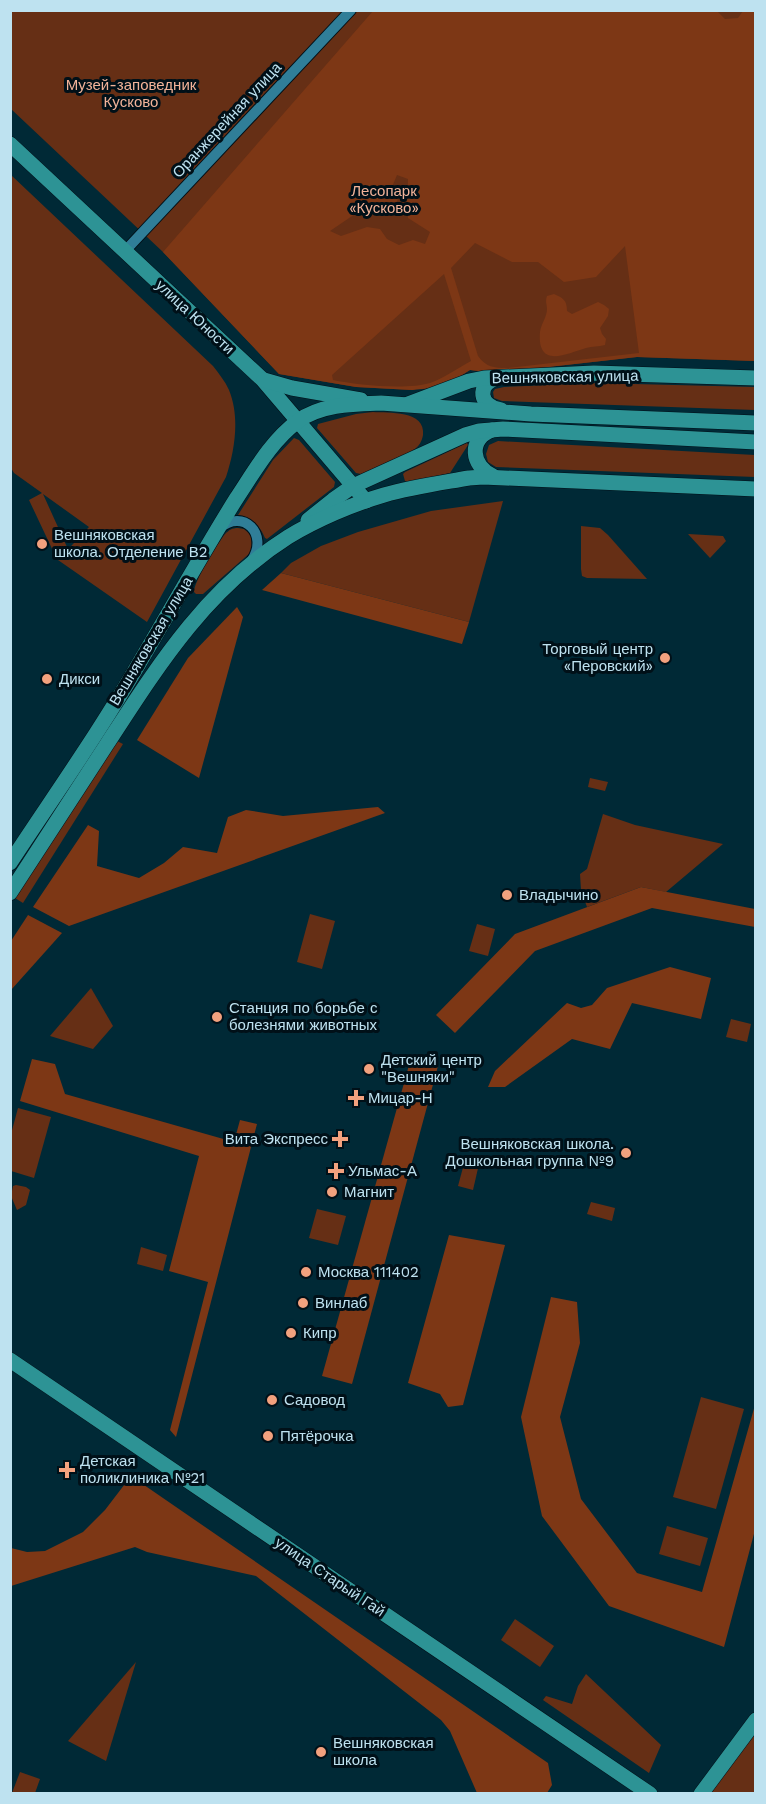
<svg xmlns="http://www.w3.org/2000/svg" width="766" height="1804" viewBox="0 0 766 1804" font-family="'Work Sans',sans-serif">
<rect width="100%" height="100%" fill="#002936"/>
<g fill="#662f15">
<path d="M10,11H755V361L637,357L495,373L470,370L454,380L412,390L356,387L279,374L163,252L11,109Z"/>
<path d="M11,175L213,366C219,374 225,381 229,390C240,417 235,450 226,477L147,622L58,560L89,527L43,494L67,547L54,553L29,500L42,493L14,473L11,468Z"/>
<path d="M594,383L755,387V410L502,401L494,398L493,392L495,389L504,387Z"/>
<path d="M373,412C388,413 426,410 423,435C422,441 419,447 413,450C399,461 378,467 361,474L356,473L317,428L318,424L356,414Z"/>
<path d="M294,438L299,440L335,482L334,487L267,539L265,538C259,524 252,518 238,515L273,460Z"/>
<path d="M498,441L755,455V477L496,467L488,462L486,454L489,445Z"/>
<path d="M467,443L468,445L450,473L408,482L405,481L403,474L405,472Z"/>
<path d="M503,501L469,622L281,573L291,563L321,546L358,532L431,511Z"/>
<path d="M581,526L600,528L608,535L647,579L587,578L582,576L581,569Z"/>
<path d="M238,528L244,529L251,535L252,547L250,553L203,594H196L194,592C193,583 218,543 225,534C229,530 232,528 238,528Z"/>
<path d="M688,534L723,536L726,541L710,558Z"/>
<path d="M117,741L123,744L23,903L15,898Z"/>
<path d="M590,778L608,782L605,791L588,787Z"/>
<path d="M603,814L635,825L723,844L666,892L641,887L587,907L581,890L580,874L587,869Z"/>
<path d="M310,914L335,921L322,969L297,962Z"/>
<path d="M477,924L495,929L488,956L469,951Z"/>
<path d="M91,988L113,1026L93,1049L50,1036Z"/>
<path d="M731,1019L751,1024L747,1042L726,1037Z"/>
<path d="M18,1108L51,1117L34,1178L11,1171V1134Z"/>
<path d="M465,1160L479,1164L473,1190L458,1186Z"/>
<path d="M16,1185L26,1187L30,1190L26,1205L17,1210L11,1196L13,1186Z"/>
<path d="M591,1202L615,1208L612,1221L587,1214Z"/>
<path d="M317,1209L346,1216L338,1245L309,1238Z"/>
<path d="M141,1247L167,1255L163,1271L137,1264Z"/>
<path d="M701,1397L744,1409L716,1509L673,1497Z"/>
<path d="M667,1526L708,1538L700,1566L659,1554Z"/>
<path d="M515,1619L554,1646L540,1667L501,1640Z"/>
<path d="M136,1662L106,1761L68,1741Z"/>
<path d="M586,1674L661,1745L649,1773L543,1700L546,1696L572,1704L578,1686Z"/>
<path d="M755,1734V1793H709Z"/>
<path d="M20,1772L40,1779L35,1793H12Z"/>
</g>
<g fill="#7d3715" fill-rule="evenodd">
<path d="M716,10L725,19L738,18L743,11H755V361L637,357L495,373L470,370L454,380L433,388L412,390L356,387L279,374L163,252L373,11ZM397,175L408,179L407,205L408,218L430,232L425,244L413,240L399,245L387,239L380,229L367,227L341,236L330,231L355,214L393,210L398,199L392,187ZM475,243L512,262H538L564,282L596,277L625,246L639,353L507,368C494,368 486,367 478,356L451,268ZM444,274L471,361C458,368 444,378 430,383C407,390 356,385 333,380L332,375Z"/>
<path d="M554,294C563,298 567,300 567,311L572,314L598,302L604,305L609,309L608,316L600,328L602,334L606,339L605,345C598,347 593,346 586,348C566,354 537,369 540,332C541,324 547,317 547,309C547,304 545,302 547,296Z"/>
<path d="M281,573L469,622L462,644L262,590Z"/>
<path d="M237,607L243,617L199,778L137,740L188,658Z"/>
<path d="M378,807L385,813L69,926L33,907L88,825L99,831L97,866L139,878L164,863L183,847L217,853L228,817L246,810L283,816Z"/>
<path d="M641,887L755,909V927L652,908L535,951L455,1033L436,1015L515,934Z"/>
<path d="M28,915L62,933L11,990V941Z"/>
<path d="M670,967L711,978L701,1019L632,1003L610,1049L572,1039L505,1087H488L495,1071L567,1003L581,1008L592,1005L607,988Z"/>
<path d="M411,1058L438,1066L352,1384L322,1376Z"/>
<path d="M32,1059L55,1064L65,1094L234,1142L240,1120L257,1124L176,1437L170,1430L208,1282L169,1271L199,1156L20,1101Z"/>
<path d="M449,1235L505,1245L463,1405L448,1407L440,1394L408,1383Z"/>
<path d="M551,1297L577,1302L580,1343L560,1417L581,1499L637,1573L702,1592L755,1405V1530L724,1647L609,1606L542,1516L521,1417Z"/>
<path d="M131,1476L548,1763L552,1785L547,1793H477L450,1731L441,1720L256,1576L147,1552L135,1547L11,1586V1548L27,1552L45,1551L83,1532L105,1510Z"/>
</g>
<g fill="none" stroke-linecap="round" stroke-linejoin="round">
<g stroke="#001018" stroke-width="12">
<g id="street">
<path d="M125,251L351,10"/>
<path d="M220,528C243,508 269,534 252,560"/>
</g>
</g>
<g stroke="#001018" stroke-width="16">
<g id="secondary">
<path d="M10,144L262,379L366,501"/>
<path d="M497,378C476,385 479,406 501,410"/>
<path d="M264,380L292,388L361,400"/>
<path d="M408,404L469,381L484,378L594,373L756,378"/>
<path d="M492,430C468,439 471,466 493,476"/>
<path d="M308,520L333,500L353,486L465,435L479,431L503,429L756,442"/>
<path d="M10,863C54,796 101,730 141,660C173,606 203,552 236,499C254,472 271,441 298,421C322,404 354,404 381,403L531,414L756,423"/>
<path d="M10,893C43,843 75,793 107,744C159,664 206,589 288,537C316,520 353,504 384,495C412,487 441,483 469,478L483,477L756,489"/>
<path d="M10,1360L650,1794"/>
<path d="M701,1794L756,1720"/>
</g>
</g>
<use href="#street" stroke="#307e98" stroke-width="10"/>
<use href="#secondary" stroke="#2d9395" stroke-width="15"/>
</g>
<g fill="#f2a17e" stroke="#001018" stroke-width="2">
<circle cx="42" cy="544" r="6"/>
<circle cx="665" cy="658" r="6"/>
<circle cx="47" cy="679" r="6"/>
<circle cx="507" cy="895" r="6"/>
<circle cx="217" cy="1017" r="6"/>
<circle cx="369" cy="1069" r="6"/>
<path d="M353 1089h6v6h6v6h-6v6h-6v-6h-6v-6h6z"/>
<path d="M337 1130h6v6h6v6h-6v6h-6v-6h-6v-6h6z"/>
<circle cx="626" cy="1153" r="6"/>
<path d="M333 1162h6v6h6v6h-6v6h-6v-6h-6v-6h6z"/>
<circle cx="332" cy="1192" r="6"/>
<circle cx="306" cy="1272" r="6"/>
<circle cx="303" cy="1303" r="6"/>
<circle cx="291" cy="1333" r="6"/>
<circle cx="272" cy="1400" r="6"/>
<circle cx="268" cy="1436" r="6"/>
<path d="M64 1461h6v6h6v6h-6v6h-6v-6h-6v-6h6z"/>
<circle cx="321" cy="1752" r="6"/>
</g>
<g text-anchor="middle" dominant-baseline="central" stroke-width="6" stroke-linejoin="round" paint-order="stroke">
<g font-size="15" fill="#f2b399" stroke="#001018">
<text x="131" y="85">Музей-заповедник<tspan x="131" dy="17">Кусково</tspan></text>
<text x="384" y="191">Лесопарк<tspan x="384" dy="17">«Кусково»</tspan></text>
</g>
<g font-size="15" fill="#bee2f0" stroke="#001018">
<text transform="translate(227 120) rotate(-47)">Оранжерейная улица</text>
<text transform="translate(195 317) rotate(43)">улица Юности</text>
<text transform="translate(565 377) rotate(-1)">Вешняковская улица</text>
<text transform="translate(151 641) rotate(-59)">Вешняковская улица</text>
<text transform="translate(330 1577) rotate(34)">улица Старый Гай</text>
</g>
<g font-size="15" fill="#bee2f0" stroke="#001018" text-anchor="start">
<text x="54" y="535">Вешняковская<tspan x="54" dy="17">школа. Отделение В2</tspan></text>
<text x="653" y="649" text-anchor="end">Торговый центр<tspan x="653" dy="17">«Перовский»</tspan></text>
<text x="59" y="679">Дикси</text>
<text x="519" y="895">Владычино</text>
<text x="229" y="1008">Станция по борьбе с<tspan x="229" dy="17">болезнями животных</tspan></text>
<text x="381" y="1060">Детский центр<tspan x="381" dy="17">"Вешняки"</tspan></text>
<text x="368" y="1098">Мицар-Н</text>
<text x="328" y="1139" text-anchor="end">Вита Экспресс</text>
<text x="614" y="1144" text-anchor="end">Вешняковская школа.<tspan x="614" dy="17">Дошкольная группа №9</tspan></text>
<text x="348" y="1171">Ульмас-А</text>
<text x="344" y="1192">Магнит</text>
<text x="318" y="1272">Москва 111402</text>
<text x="315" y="1303">Винлаб</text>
<text x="303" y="1333">Кипр</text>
<text x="284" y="1400">Садовод</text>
<text x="280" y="1436">Пятёрочка</text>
<text x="80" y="1461">Детская<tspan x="80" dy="17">поликлиника №21</tspan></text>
<text x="333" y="1743">Вешняковская<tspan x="333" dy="17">школа</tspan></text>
</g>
</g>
<rect width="766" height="1804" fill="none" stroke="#bee2f0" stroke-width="24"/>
</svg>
